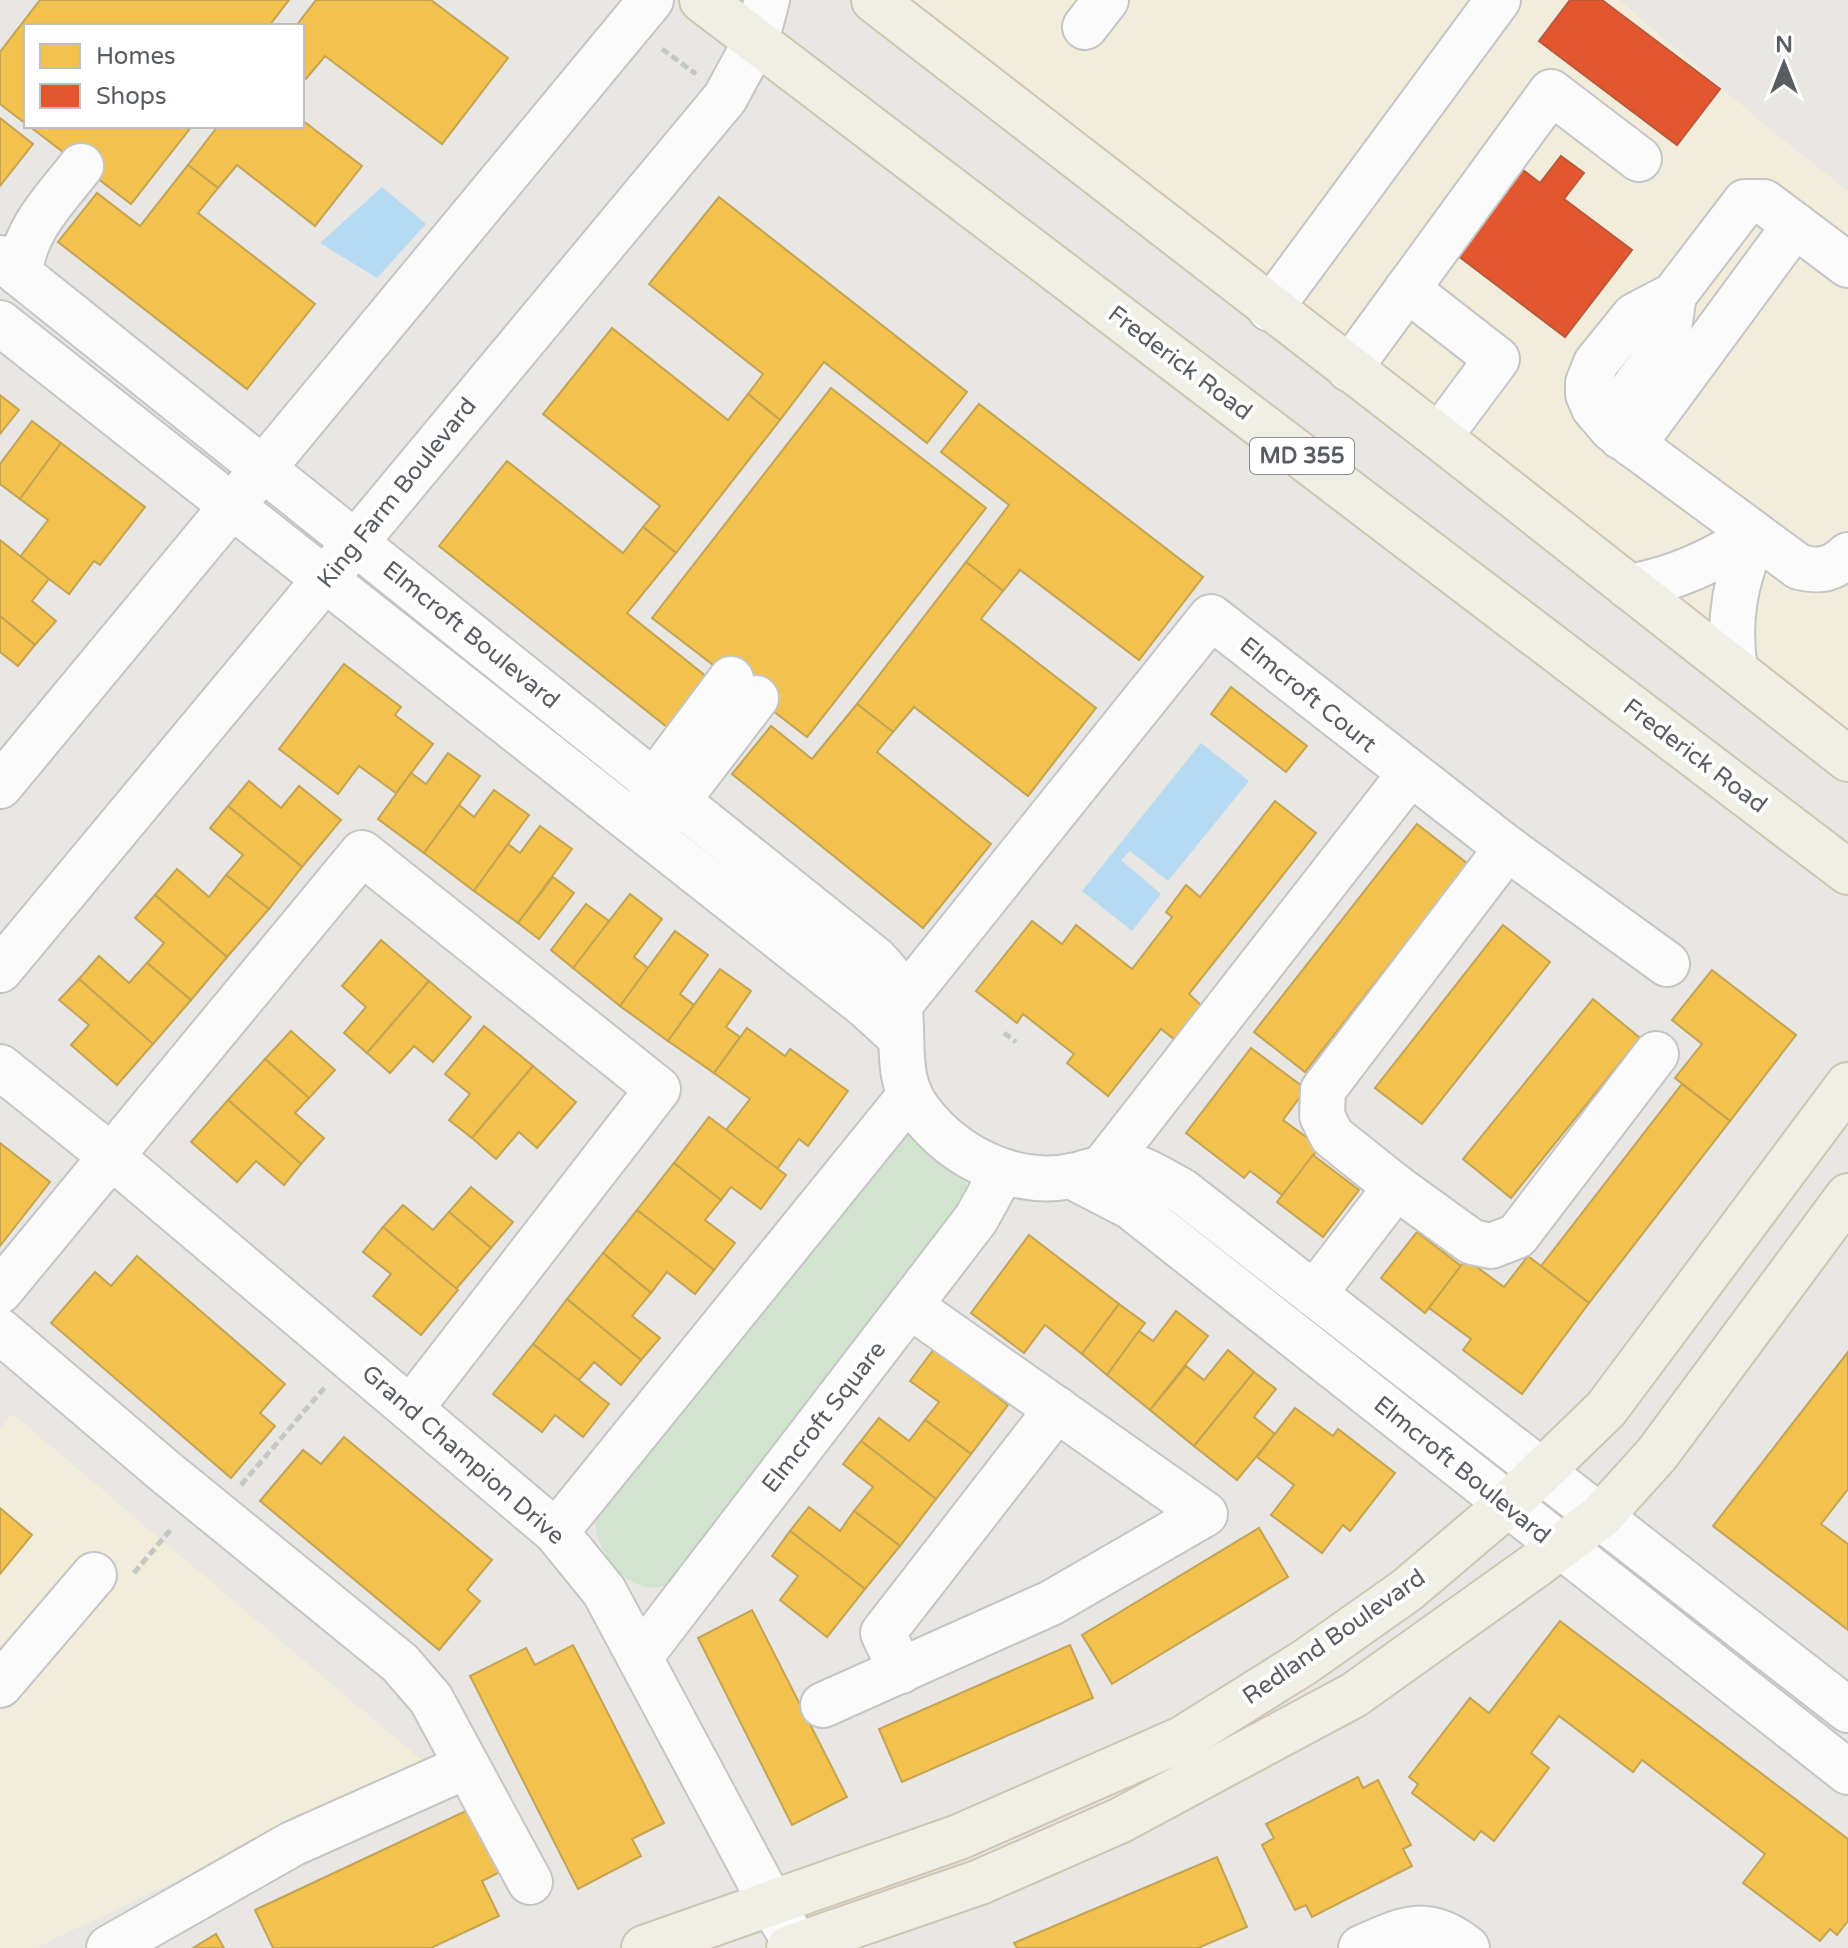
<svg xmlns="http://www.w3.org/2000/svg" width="1848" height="1948" viewBox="0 0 1848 1948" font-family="'Varela Round',sans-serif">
<rect width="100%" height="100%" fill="#e8e7e3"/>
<g fill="#f2ecdb">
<path d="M874,0H1619L1773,132L1848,191V759Z"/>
<path d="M13,1414L425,1763L35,1948H0V1428Z"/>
</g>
<path fill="#d1e4ce" d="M893,1136H911L919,1141L940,1165L961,1177L969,1187L971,1198L673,1582C635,1605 590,1551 596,1514Z"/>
<g fill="#b6daf2">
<path d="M382,187L426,224L377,278L320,243Z"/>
<path d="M1201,743L1249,781L1168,881L1130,851L1121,860L1161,894L1132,931L1082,891Z"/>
</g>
<g fill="#f2c14e" stroke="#c4a353" stroke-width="2">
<path d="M40,0H289L269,26H26V124L0,104V52Z"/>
<path d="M316,0H431L508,58L442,144L325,56L306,79L302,76V26H296Z"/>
<path d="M0,118L33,144L0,186Z"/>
<path d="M302,120L362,166L315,226L237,165L218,188L188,165L218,126H302Z"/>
<path d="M29,126H192L131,204Z"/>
<path d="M188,165L218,188L198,213L315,304L247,389L58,242L97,193L140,226Z"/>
<path d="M719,197L967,392L927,443L824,362L780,420L748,394L763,374L649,284Z"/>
<path d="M612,328L728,420L748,394L780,420L676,553L643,527L660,506L543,414Z"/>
<path d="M831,388L986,508L807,737L652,618Z"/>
<path d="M0,395L19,410L0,434Z"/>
<path d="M979,404L1203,577L1139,660L1020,570L1003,591L966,562L1009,505L941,452Z"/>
<path d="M32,421L61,443L20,499L0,484V464Z"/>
<path d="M61,443L145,507L100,565L94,561L69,594L20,557L48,520L20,499Z"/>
<path d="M507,461L623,553L643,527L676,553L627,613L712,681L672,731L439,546Z"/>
<path d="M0,540L49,579L32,601L56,621L35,645L0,616Z"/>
<path d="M966,562L1003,591L981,619L1096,708L1028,796L914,707L893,732L857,704Z"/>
<path d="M0,616L35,645L18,666L0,652Z"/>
<path d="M344,664L401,707L395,715L433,744L396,793L359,766L338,794L279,749Z"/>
<path d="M1231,687L1307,746L1286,772L1211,714Z"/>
<path d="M857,704L893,732L877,752L991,844L923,928L732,774L771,726L812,759Z"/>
<path d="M448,753L480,776L424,853L378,819L411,773L426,784Z"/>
<path d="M249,781L281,808L299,786L341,820L302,867L228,806Z"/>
<path d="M494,790L529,815L474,891L424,853L459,805L474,817Z"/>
<path d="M1275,801L1316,833L1189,994L1202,1006L1175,1040L1161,1029L1108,1096L1067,1063L1074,1054L1023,1014L1017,1023L976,991L1032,921L1062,944L1076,925L1132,969L1172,917L1166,912L1186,885L1200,897Z"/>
<path d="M228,806L302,867L269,909L226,875L243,855L210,828Z"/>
<path d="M1417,824L1468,864L1305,1072L1254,1032Z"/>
<path d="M540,826L572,849L518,923L474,891L508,844L520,853Z"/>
<path d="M177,869L209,897L226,875L269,909L227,957L155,895Z"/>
<path d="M553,877L574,893L539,939L518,923Z"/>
<path d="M630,894L662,919L634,957L648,968L620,1006L573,968Z"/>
<path d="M155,895L227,957L191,1000L147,963L164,943L135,918Z"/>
<path d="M586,904L609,921L573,968L551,950Z"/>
<path d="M1503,925L1550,962L1422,1124L1375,1088Z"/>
<path d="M675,931L708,955L680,994L694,1005L668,1041L620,1006Z"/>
<path d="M381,940L429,981L367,1053L344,1033L366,1007L342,986Z"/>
<path d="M99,956L129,983L147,963L191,1000L153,1044L79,979Z"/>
<path d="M720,969L751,991L726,1027L740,1037L714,1073L668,1041Z"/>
<path d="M1712,970L1796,1035L1730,1121L1675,1078L1702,1044L1672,1020Z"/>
<path d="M79,979L153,1044L117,1085L71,1045L89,1025L59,1000Z"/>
<path d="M429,981L471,1017L433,1062L414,1046L390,1073L367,1053Z"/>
<path d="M1593,999L1640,1038L1511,1198L1463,1159Z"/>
<path d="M484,1026L533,1066L472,1138L449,1120L470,1094L445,1074Z"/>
<path d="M747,1028L785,1056L790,1049L848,1091L808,1146L799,1139L777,1169L726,1130L750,1099L714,1073Z"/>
<path d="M291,1031L335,1070L309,1098L265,1059Z"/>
<path d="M1251,1048L1306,1089L1283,1120L1320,1147L1282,1195L1250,1171L1244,1178L1186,1133Z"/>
<path d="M265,1059L309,1098L295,1113L324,1138L301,1164L228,1100Z"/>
<path d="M533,1066L576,1102L537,1148L519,1132L496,1159L472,1138Z"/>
<path d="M1682,1084L1730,1121L1589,1303L1541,1266Z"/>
<path d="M228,1100L301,1164L284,1185L256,1161L237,1182L191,1142Z"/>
<path d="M709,1117L786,1175L761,1209L731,1187L721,1200L674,1163Z"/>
<path d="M0,1143L50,1182L0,1246Z"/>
<path d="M1313,1155L1359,1190L1323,1237L1277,1202Z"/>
<path d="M674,1163L721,1200L705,1220L735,1243L714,1270L637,1210Z"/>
<path d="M471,1187L513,1222L491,1248L449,1212Z"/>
<path d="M403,1205L433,1230L449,1212L491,1248L456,1289L383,1227Z"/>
<path d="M637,1210L714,1270L695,1294L667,1272L651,1293L603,1253Z"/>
<path d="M383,1227L458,1290L421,1335L373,1296L391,1274L363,1252Z"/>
<path d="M1417,1232L1461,1266L1425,1313L1381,1278Z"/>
<path d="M1029,1235L1119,1304L1082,1354L1045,1325L1024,1353L971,1313Z"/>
<path d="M603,1253L651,1293L632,1316L660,1338L641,1360L567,1299Z"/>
<path d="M137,1256L285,1384L260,1413L275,1426L231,1478L51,1323L95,1272L111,1286Z"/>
<path d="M1528,1256L1589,1303L1522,1394L1463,1350L1471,1339L1429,1308L1466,1259L1504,1287Z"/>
<path d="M567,1299L641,1360L621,1385L594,1362L579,1380L533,1344Z"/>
<path d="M1119,1304L1145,1323L1107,1375L1082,1354Z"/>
<path d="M1176,1311L1208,1336L1150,1410L1107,1375L1139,1331L1153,1341Z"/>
<path d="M533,1344L609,1404L583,1437L555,1415L542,1432L493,1394Z"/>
<path d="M934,1349L1008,1405L971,1454L925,1420L939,1402L910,1381Z"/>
<path d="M1228,1350L1254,1372L1194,1446L1150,1410L1186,1366L1204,1380Z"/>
<path d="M1848,1352V1489L1821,1524L1848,1544V1630L1713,1526Z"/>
<path d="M1254,1372L1276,1389L1254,1417L1275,1434L1237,1480L1194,1446Z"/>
<path d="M1295,1408L1333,1436L1338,1429L1395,1473L1350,1531L1343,1525L1322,1553L1271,1515L1294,1485L1257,1457Z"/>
<path d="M879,1418L909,1441L925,1420L971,1454L936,1499L861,1441Z"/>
<path d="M344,1437L492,1560L467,1590L480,1601L439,1650L260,1501L303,1450L321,1464Z"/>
<path d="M861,1441L936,1499L900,1546L854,1511L873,1487L843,1464Z"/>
<path d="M809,1507L840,1531L854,1511L900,1546L865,1589L790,1531Z"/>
<path d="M0,1508L32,1535L0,1574Z"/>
<path d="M1259,1528L1288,1577L1112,1684L1082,1635Z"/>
<path d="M790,1531L865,1589L827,1637L780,1600L798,1576L772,1556Z"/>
<path d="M752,1610L847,1797L792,1825L698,1638Z"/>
<path d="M1560,1621L1848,1839V1921L1837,1935L1830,1929L1820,1941L1743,1883L1765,1854L1642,1760L1633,1772L1559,1716L1531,1753L1549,1768L1494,1841L1481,1831L1474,1840L1412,1793L1418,1784L1409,1777L1470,1698L1489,1713Z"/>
<path d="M573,1645L664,1823L632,1839L641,1856L578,1889L470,1676L526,1648L535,1665Z"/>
<path d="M1070,1645L1093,1698L902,1782L879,1729Z"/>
<path d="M1358,1777L1363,1788L1378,1780L1411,1845L1403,1849L1412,1866L1312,1917L1306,1905L1295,1910L1262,1845L1274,1838L1266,1824Z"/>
<path d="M470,1809L500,1872L482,1881L499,1916L431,1948H273L255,1910Z"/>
<path d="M1217,1857L1247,1927L1198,1948H1017L1014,1943Z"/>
<path d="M216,1934L224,1948H193Z"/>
</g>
<g fill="#e4572e" stroke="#ba583d" stroke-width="2">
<path d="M1570,0H1602L1720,89L1677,145L1539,41Z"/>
<path d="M1561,156L1584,173L1564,199L1632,250L1565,337L1453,252L1519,167L1540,183Z"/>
</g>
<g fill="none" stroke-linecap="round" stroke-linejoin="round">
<g stroke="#c5c5c5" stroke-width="48">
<g id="minor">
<path d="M1085,27L1106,0"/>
<path d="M0,258L875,959C881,966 890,974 894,983C910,1026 889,1074 921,1113C956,1158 1015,1187 1072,1176C1091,1172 1107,1164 1126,1166C1144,1167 1166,1183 1182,1191L1848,1710"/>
<path d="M1848,265L1764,202H1745L1674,295L1634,316L1596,363L1588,383V394L1594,408L1612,429L1799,567C1820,572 1832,570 1848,555"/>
<path d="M20,274C23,230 55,200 81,166"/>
<path d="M1407,289L1497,359L1439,437"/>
<path d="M1270,309L1498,0"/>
<path d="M0,323L866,1006L900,1037"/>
<path d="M1349,369L1551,92L1639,159"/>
<path d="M1621,437C1613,397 1649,376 1664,344C1671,329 1671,310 1674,295"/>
<path d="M1633,445L1795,225"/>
<path d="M1629,587C1675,579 1715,561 1754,534"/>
<path d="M1735,670C1727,617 1736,583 1754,534"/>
<path d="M0,786L651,0"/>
<path d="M651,786L731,679"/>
<path d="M659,825L756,698"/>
<path d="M0,970L725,98L756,41L767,0"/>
<path d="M898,1007L1211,617L1507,848"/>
<path d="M0,1067L112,1157L556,1532L604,1591L771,1903L799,1948"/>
<path d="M1104,1166L1409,775"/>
<path d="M1071,1176L1131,1207L1848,1772"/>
<path d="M1396,1187L1472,1242L1491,1246L1517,1236L1656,1054"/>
<path d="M0,1291L362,853L658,1089L411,1408"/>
<path d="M1314,1294L1396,1187L1332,1136L1322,1116L1323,1090L1507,848L1667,964"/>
<path d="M0,1331L162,1469L400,1663L431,1699L530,1882"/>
<path d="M556,1532L910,1095"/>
<path d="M640,1657L976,1219L1002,1172"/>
<path d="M901,1671L883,1633L1057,1409"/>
<path d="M0,1685L94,1575"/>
<path d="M823,1705L1051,1603L1205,1514L910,1306"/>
<path d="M109,1948L292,1844L467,1766"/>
<path d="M1361,1948C1404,1929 1426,1916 1467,1948"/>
</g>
</g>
<g stroke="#cfc6b2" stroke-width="48">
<g id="major">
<path d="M702,0L1848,872"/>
<path d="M874,0L1439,437L1848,759"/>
<path d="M644,1948L959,1837L1182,1739L1305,1662L1407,1590L1507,1505L1606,1409L1848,1085"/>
<path d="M789,1948L980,1882L1119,1821L1354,1695L1536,1565L1601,1516L1657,1454L1848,1196"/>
</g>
</g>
<g stroke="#c4c8c5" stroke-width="5" stroke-dasharray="8 4" stroke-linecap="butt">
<path d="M662,49L696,74"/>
<path d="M1004,1033L1016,1042"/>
<path d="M241,1485L326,1386"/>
<path d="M134,1573L172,1528"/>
</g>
<use href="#minor" stroke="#fcfbfb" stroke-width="44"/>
<use href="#major" stroke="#f0efe6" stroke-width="44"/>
</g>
<g text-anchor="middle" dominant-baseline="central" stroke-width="8" stroke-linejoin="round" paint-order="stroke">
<rect fill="#fff" stroke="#8b8d90" stroke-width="2" x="1250" y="438" width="104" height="36" rx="6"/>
<g font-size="22" font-weight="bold" fill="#595c60">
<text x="1302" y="456">MD 355</text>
</g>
<g font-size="24" fill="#595c60" stroke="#fff">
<text transform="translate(1180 363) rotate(37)">Frederick Road</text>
<text transform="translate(397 493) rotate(-51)">King Farm Boulevard</text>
<text transform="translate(471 635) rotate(39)">Elmcroft Boulevard</text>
<text transform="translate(1308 695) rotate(39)">Elmcroft Court</text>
<text transform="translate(1695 756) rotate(37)">Frederick Road</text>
<text transform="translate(824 1417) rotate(-52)">Elmcroft Square</text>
<text transform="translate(463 1455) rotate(41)">Grand Champion Drive</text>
<text transform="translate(1462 1470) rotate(39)">Elmcroft Boulevard</text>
<text transform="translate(1334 1637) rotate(-35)">Redland Boulevard</text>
</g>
</g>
<rect x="24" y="24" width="280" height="104" fill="#ffffff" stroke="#bdbebf" stroke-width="2"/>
<rect x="40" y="44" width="40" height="24" fill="#f2c14e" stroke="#bdbebf" stroke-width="2"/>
<text x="96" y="64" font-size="24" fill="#595c60">Homes</text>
<rect x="40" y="84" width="40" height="24" fill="#e4572e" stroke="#bdbebf" stroke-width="2"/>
<text x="96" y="104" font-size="24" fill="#595c60">Shops</text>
<g transform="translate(1784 64)" stroke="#ffffff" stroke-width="6" paint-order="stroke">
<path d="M0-6L14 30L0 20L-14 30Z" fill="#595c60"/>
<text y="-12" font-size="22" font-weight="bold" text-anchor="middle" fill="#595c60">N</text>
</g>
</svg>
